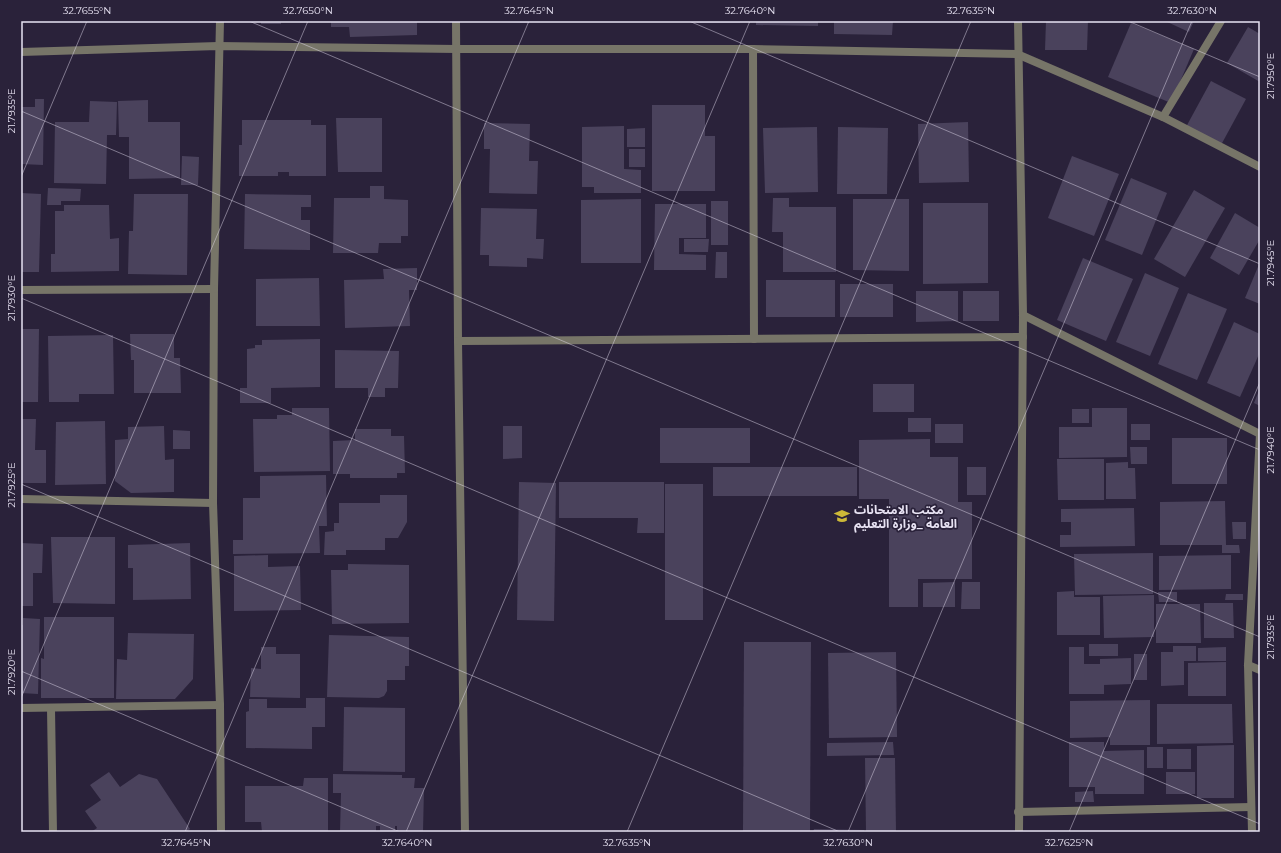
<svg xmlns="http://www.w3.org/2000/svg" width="1281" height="853" viewBox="0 0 1281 853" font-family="Montserrat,'Noto Sans Arabic',sans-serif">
<rect width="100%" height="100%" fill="#2a223a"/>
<g fill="#4a425c">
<rect x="261" y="21" width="20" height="3"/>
<path d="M331,21H417V35L350,37L349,27H331Z"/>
<path d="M500,21H530L529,23L500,22Z"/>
<rect x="697" y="21" width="43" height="2"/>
<path d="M756,21H818V26L756,25Z"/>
<path d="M834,21H893L892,35L834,34Z"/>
<path d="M1046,21H1088L1087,50H1045Z"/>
<path d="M1165,21H1194L1189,32Z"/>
<path d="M1131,23L1194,49L1171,103L1108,77Z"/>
<path d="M1248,27L1260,34V82L1227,63Z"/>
<path d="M1211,81L1246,99L1221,145L1186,127Z"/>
<path d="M35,99H44L43,165L21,164V107H35Z"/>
<path d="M148,100V122H180V178L129,179V137H119L118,101Z"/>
<path d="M90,101L117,102L116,135H107L106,184L54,183L55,122H89Z"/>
<path d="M652,105H705V136H715V191H652Z"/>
<path d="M336,118H382V172H338Z"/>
<path d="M242,120H311V125H326V176H289V172H278V176H239V145H242Z"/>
<path d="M968,122L969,182L919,183L918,124Z"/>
<path d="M484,123L530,124L529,161H538L537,194L489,193L490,149H484Z"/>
<path d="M624,126V169L641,170V193H594V187H582V127Z"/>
<path d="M817,127L818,192L765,193L763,128Z"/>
<path d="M838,127L888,128L887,194H837Z"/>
<path d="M645,128V147H627V129Z"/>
<rect x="629" y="149" width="16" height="18"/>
<path d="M182,156L199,157L198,185H181Z"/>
<path d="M1072,156L1119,174L1094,236L1048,218Z"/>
<path d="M1131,178L1167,193L1142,255L1105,240Z"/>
<path d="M370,186H384V199L408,200V236H401V243H379L378,253H333L334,198H370Z"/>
<path d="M48,188L81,189L80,201H61V205H47Z"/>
<path d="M1194,190L1225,208L1185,277L1154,259Z"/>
<path d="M21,193L41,194L39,272H21Z"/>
<path d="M134,194H188L187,275L128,274L129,231H133Z"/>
<path d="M245,194L311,195V207H301V220H310V250L244,249Z"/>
<path d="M773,198H789V207H836V272H783V232H772Z"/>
<path d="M641,199V263H581V200Z"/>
<path d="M853,199H909V271L853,270Z"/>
<rect x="711" y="201" width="17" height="44"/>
<path d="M923,203H988V283L923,284Z"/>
<path d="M655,204H706V238H679V254L706,255V270H654Z"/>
<path d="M64,205H109L110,239L119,238V271L51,272V254H55V211H64Z"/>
<path d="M481,208L537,209L536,239H544L543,259L527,258V267L489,266V255H480Z"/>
<path d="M1235,213L1260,228V239L1239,275L1210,258Z"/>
<path d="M684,239H709L708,252H684Z"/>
<path d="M716,252H727V278H715Z"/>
<path d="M1083,258L1133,279L1106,341L1057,320Z"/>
<path d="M1260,262V304L1245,298Z"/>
<path d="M417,268V290H409L410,326L345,328L344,280L384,279L383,269Z"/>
<path d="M1145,273L1179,288L1150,356L1116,342Z"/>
<path d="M319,278L320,326H256V279Z"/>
<rect x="766" y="280" width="69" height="37"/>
<rect x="840" y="284" width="53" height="33"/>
<path d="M916,291H958V321L916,322Z"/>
<rect x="963" y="291" width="36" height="30"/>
<path d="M1188,293L1227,309L1197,380L1158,364Z"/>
<path d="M1234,322L1260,334V352L1240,397L1207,383Z"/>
<path d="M21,329H39L38,402H21Z"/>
<path d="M130,334H174V358H180L181,393H134V360H131Z"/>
<path d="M113,335L114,394H79V402H49L48,336Z"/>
<path d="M320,339V387L271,388V403H240V388H247V349L255,348V345H262V340Z"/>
<path d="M335,350L399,351L398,388H385V397H368V388H335Z"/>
<rect x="873" y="384" width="41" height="28"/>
<path d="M1260,388V406L1254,403Z"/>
<path d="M292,408H329L330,471L254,472L253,419H277V415H292Z"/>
<path d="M1092,408H1127V457L1059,458V427H1092Z"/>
<rect x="1072" y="409" width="17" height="14"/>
<rect x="908" y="418" width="23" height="14"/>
<path d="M21,419H36L35,450H46V483H21Z"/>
<path d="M105,421L106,484L55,485L56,422Z"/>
<rect x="935" y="424" width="28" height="19"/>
<rect x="1131" y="424" width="19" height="16"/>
<path d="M164,426L165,460L174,459V492L131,493L115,481V440L128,439V427Z"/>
<path d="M503,426H522V458L503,459Z"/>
<rect x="660" y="428" width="90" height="35"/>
<path d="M355,429H391V436H404L405,473H397V478H350V474H333V441L355,440Z"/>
<path d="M173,430L190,431V449H173Z"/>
<rect x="1172" y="438" width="55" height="46"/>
<path d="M930,439V457H958V502H972V579H918V607H889V499H859V440Z"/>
<path d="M1130,447H1147V464H1131Z"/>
<path d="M1057,459H1104V500H1058Z"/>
<path d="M1128,462V468H1135L1136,499H1106V463Z"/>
<rect x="713" y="467" width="144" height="29"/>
<rect x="967" y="467" width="19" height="28"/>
<path d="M326,475L327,526H319L320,553L233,554V540H243V498H260V476Z"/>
<path d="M519,482L556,483L554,621L517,620Z"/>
<path d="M559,482H664V533H637L638,518H559Z"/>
<rect x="665" y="484" width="38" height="136"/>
<path d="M380,495H407V522L398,538H385V550H346V555H324L325,532L334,531V523H339V503H380Z"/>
<path d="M1225,501L1226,545H1160V502Z"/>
<path d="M1134,508L1135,546L1060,547V535H1071V522H1061V509Z"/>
<path d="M1232,522H1246V539H1233Z"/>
<path d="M51,537H115V604L53,603Z"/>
<path d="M21,543L43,544L42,573H33V606H21Z"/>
<path d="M190,543L191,599L133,600V568H128V545Z"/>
<path d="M1222,545H1239L1240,553H1222Z"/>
<path d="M1153,553V594L1075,595L1074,554Z"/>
<path d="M268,555V567L300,566L301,610L234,611V556Z"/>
<path d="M1231,555V589L1159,590V556Z"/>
<path d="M348,564L409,565V623L332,624L331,570H348Z"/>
<path d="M955,582V607H923V583Z"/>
<path d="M962,582H980V609H961Z"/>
<path d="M1074,591V597H1100V635H1057V592Z"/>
<path d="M1158,592H1177V602H1159Z"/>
<path d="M1226,594H1243V600H1225Z"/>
<path d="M1154,595V637L1104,638L1103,596Z"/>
<path d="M1204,603H1233L1234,638H1204Z"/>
<path d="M1156,604H1200L1201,643H1156Z"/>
<path d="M44,617H114V698H41V658L44,659Z"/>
<path d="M23,618L40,619L38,694L21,693V625H23Z"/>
<path d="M128,633L194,634L193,679L175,699H116L117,659L127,660Z"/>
<path d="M329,635L409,637V666H405V680H387V691L384,696L379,698L327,697Z"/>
<path d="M744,642H811L810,832H743Z"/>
<rect x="1089" y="644" width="29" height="12"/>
<path d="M1173,646H1196V661H1184V685L1161,686V652H1173Z"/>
<path d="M261,647H276V654H300V698L250,697L251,668L261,669Z"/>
<path d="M1069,647H1084V664H1100V659L1131,658V684L1104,685V694H1069Z"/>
<path d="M1226,647V661H1198V648Z"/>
<path d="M896,652L897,737L829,738L828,653Z"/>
<rect x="1134" y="654" width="13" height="26"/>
<path d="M1226,662V696H1188V663Z"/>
<path d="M306,698H325V727H312V749L246,748V712L249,711V699H267V708H306Z"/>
<path d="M1150,700V745H1110V737L1070,738V701Z"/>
<path d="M1157,704H1232L1233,743L1157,744Z"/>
<path d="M344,707L405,708V772L343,771Z"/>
<path d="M893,742L894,755L827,756V743Z"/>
<path d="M1069,742H1104V751L1144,750V794H1095V787H1069Z"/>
<path d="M1234,745V798H1197V746Z"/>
<rect x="1147" y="747" width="16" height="21"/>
<rect x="1167" y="749" width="24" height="20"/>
<path d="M865,758H895L896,832H866Z"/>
<path d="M109,772L120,787L139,774L157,779L190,829L186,832H91L97,828L85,811L101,800L90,785Z"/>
<rect x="1166" y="772" width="29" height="22"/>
<path d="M333,774L402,775V778H415L414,788H424L423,832H397V826H395V832H380V826H376V832H340L341,793H333Z"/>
<path d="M304,778H328V832H262L261,822H245V786H303Z"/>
<path d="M1093,791L1094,802H1075V792Z"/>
<path d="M814,829L864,830V832H813Z"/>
</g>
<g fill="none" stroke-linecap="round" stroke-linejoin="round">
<g stroke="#777568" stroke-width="8">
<path d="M220,21L214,289L213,503L220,705L221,832"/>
<path d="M456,21L458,341L465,832"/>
<path d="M1018,21L1023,315L1019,832"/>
<path d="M753,49L754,339"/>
<path d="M21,52L218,46L457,49H753L1017,54L1163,117L1260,167"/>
<path d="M1163,117L1221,21"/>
<path d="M21,290L214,289"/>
<path d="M1023,315L1260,434"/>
<path d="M458,341L1023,337"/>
<path d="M21,499L213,503"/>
<path d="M1248,665L1260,670"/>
<path d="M21,708L220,705"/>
<path d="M51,709L53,832"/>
<path d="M1018,812L1251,807"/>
<path d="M1252,832L1248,665L1260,434"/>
</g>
</g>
<path fill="none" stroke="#e8e3f3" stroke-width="1" stroke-opacity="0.45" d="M249,21L1260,450M689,21L1260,264M1128,21L1260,77M21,111L1260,637M21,177L87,21M21,298L1260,824M21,484L840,832M21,671L400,832M21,698L308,21M185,832L529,21M406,832L750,21M627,832L971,21M848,832L1192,21M1069,832L1260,382"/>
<defs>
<g id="school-bare" transform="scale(1.2)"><path d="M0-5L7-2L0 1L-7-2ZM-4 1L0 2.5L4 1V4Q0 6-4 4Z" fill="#cdb938" stroke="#2a223a" stroke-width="2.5" paint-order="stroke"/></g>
</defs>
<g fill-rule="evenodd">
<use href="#school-bare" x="842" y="516"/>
</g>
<g text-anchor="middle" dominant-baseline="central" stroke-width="3.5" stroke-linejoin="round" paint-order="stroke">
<g font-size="12" font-weight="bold" fill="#e8e3f3" stroke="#2a223a" text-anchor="start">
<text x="854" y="509">مكتب الامتحانات<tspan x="854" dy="14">العامة _وزارة التعليم</tspan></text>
</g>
</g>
<rect width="1281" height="853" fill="none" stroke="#2a223a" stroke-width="44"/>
<rect x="22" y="22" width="1237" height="809" fill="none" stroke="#e8e3f3" stroke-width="1.5"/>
<g font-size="10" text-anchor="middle" fill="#e8e3f3">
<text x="87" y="14">32.7655°N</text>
<text x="308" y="14">32.7650°N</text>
<text x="529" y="14">32.7645°N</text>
<text x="750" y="14">32.7640°N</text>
<text x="971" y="14">32.7635°N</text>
<text x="1192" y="14">32.7630°N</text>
<text transform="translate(1270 76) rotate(-90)" y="4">21.7950°E</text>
<text transform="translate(11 111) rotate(-90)" y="4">21.7935°E</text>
<text transform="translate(1270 263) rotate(-90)" y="4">21.7945°E</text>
<text transform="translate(11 298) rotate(-90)" y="4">21.7930°E</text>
<text transform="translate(1270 450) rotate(-90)" y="4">21.7940°E</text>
<text transform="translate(11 485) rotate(-90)" y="4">21.7925°E</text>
<text transform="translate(1270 637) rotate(-90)" y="4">21.7935°E</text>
<text transform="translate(11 672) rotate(-90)" y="4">21.7920°E</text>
<text x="186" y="846">32.7645°N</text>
<text x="407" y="846">32.7640°N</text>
<text x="627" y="846">32.7635°N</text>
<text x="848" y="846">32.7630°N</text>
<text x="1069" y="846">32.7625°N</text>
</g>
</svg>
